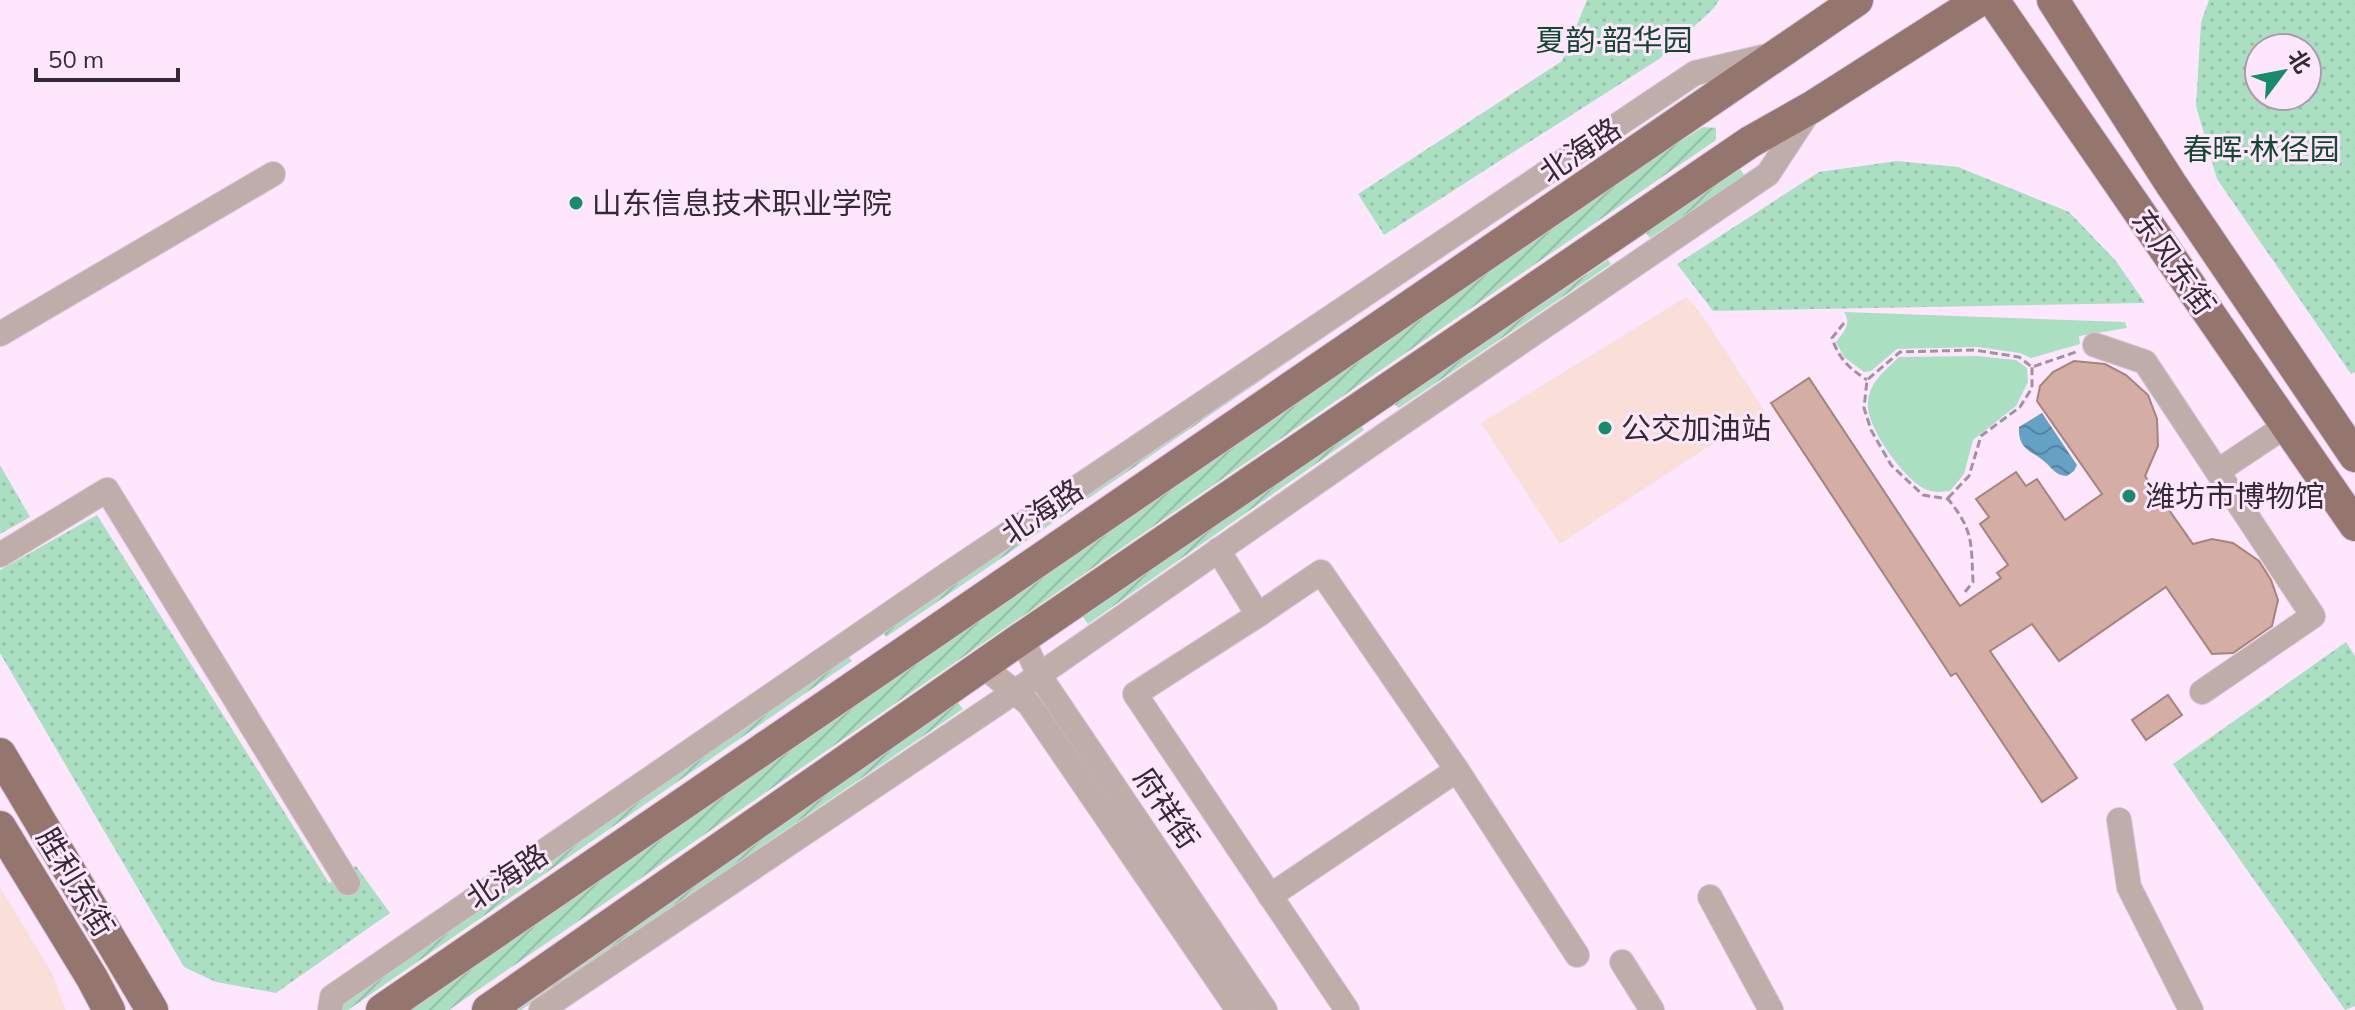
<svg xmlns="http://www.w3.org/2000/svg" width="2355" height="1010" viewBox="0 0 2355 1010" font-family="Mulish,'Noto Sans SC',sans-serif">
<defs>
<pattern id="park-dots" width="8" height="8" patternUnits="userSpaceOnUse" patternTransform="scale(2)"><rect width="8" height="8" fill="#aadfc2"/><path d="M2 2h.1M6 6h.1" fill="none" stroke="#93c0a7" stroke-width="1.8" stroke-linecap="round"/></pattern>
<pattern id="garden-furrows" width="10" height="10" patternUnits="userSpaceOnUse" patternTransform="scale(2)"><rect width="10" height="10" fill="#aadfc2"/><path d="M-1 1l2-2M0 10L10 0M9 11l2-2" fill="none" stroke="#93c0a7"/></pattern>
<pattern id="water-waves" width="16" height="10" patternUnits="userSpaceOnUse" patternTransform="scale(2)"><rect width="16" height="10" fill="#65a0c5"/><path d="M0 5q4-4 8 0t8 0" fill="none" stroke="#5483a1"/></pattern>
</defs>
<rect width="100%" height="100%" fill="#fee7fd"/>
<g fill="#f9dfd8">
<path d="M1686,297L1700,312L1764,410L1560,544L1481,423Z"/>
<path d="M0,887L52,973L66,1010H0Z"/>
</g>
<g fill="#aadfc2">
<path d="M1844,312L2125,322L2127,328L2079,336L2080,344L2031,358L2020,353L1977,347L1897,349L1871,371L1864,372L1844,357L1836,342C1844,331 1852,324 1844,312Z"/>
<path d="M1977,356L2016,360L2027,368L2028,382L2016,406L1973,440L1964,474L1950,491C1941,492 1934,493 1925,489C1904,479 1865,426 1868,402C1870,381 1885,371 1899,357Z"/>
</g>
<g fill="url(#park-dots)" fill-rule="evenodd">
<path d="M1587,0H1719L1713,9L1659,59L1384,235L1358,194L1562,61Z"/>
<path d="M2209,0H2355V372L2351,374L2217,179L2196,106L2201,22ZM2259,48H2307V96H2259Z"/>
<path d="M1897,161L1958,167L2069,212L2116,261L2145,303L1713,311L1677,264L1819,172Z"/>
<path d="M0,465L30,517L0,534Z"/>
<path d="M97,515L329,883L356,866L390,913L276,993L216,982L184,967L0,653V570Z"/>
<path d="M2346,642L2355,656V1006L2345,1010L2173,764Z"/>
</g>
<g fill="url(#garden-furrows)">
<path d="M1703,127L1716,128V140L449,1010H405L1660,154Z"/>
<path d="M1740,169L1745,176L1650,238L1645,232Z"/>
<path d="M1608,260L1611,264L1399,408L1393,403Z"/>
<path d="M1348,312L1352,318L886,637L882,630Z"/>
<path d="M1361,425L1364,430L1088,624L1083,617Z"/>
<path d="M846,654L852,661L348,1010H333Z"/>
<path d="M957,701L963,709L521,1010H510Z"/>
</g>
<path fill="url(#water-waves)" d="M2042,413L2077,465L2074,471L2067,476C2055,475 2053,469 2045,462C2031,450 2018,450 2019,427Z"/>
<g fill="#d4ada4" stroke="#a8837b" stroke-width="2">
<path d="M2074,361L2105,364L2126,375L2148,395L2157,419L2158,446L2145,476L2193,544L2212,539L2233,543L2259,561L2271,580L2278,600L2272,626L2233,653L2212,654L2166,587L2059,661L2032,624L1990,651L2077,778L2042,802L1956,673L1951,676L1771,403L1809,378L1960,606L2001,578L1997,573L2008,565L1980,524L1989,517L1976,499L2016,472L2026,486L2037,479L2065,520L2102,494L2037,401L2040,386L2053,372Z"/>
<path d="M2168,695L2182,715L2146,740L2132,720Z"/>
</g>
<g fill="none" stroke-linecap="round" stroke-linejoin="round">
<g stroke="#dac5d9" stroke-width="26">
<g id="minor">
<path d="M0,334L273,174"/>
<path d="M2095,345L2145,362L2313,616L2202,692"/>
<path d="M2218,471L2287,425"/>
<path d="M1218,550L1258,615L1135,694L1347,1010"/>
<path d="M0,555L107,490L348,883"/>
<path d="M1258,615L1321,572L1457,770L1270,896"/>
<path d="M1022,638L1039,675L1265,1010"/>
<path d="M983,666L1029,704L1238,1010"/>
<path d="M1457,770L1577,955"/>
<path d="M2119,820L2129,887L2191,1010"/>
<path d="M1710,897L1771,1010"/>
<path d="M1622,962L1652,1010"/>
<path d="M330,1010L332,997L945,576L1695,73L1767,56"/>
<path d="M541,1010L1016,691L1389,432L1768,174L1810,110"/>
</g>
</g>
<g stroke="#dac5d9" stroke-width="34">
<g id="major">
<path d="M1993,0L2355,525"/>
<path d="M2053,0L2171,184L2355,456"/>
<path d="M0,754L152,1010"/>
<path d="M0,827L92,978L109,1010"/>
<path d="M382,1010L1857,0"/>
<path d="M488,1010L1022,638L1750,142L1812,107L1980,0"/>
</g>
</g>
<g stroke="#a291a1" stroke-width="3" stroke-dasharray="8 4" stroke-linecap="butt">
<path d="M1844,323L1832,338C1839,359 1849,368 1867,380"/>
<path d="M1948,498L1969,476L1981,436L2020,407L2032,388V367"/>
<path d="M1965,592L1973,582C1971,543 1974,531 1948,499L1923,495L1891,465L1871,430L1864,408L1867,380L1900,352L1974,350L2019,357L2032,367L2076,352"/>
</g>
<use href="#minor" stroke="#bfada9" stroke-width="24"/>
<use href="#major" stroke="#95766e" stroke-width="32"/>
</g>
<g fill="#188b6c" stroke="#fee7fd" stroke-width="3">
<circle cx="576" cy="203" r="8"/>
<circle cx="1605" cy="428" r="8"/>
<circle cx="2129" cy="496" r="8"/>
</g>
<g text-anchor="middle" dominant-baseline="central" stroke-width="6" stroke-linejoin="round" paint-order="stroke">
<g font-size="30" fill="#14472f" stroke="#fee7fd">
<text x="1614" y="40">夏韵·韶华园</text>
<text x="2261" y="149">春晖·林径园</text>
</g>
<g font-size="30" fill="#342a34" stroke="#fee7fd">
<text transform="translate(1580 150) rotate(-34)">北海路</text>
<text transform="translate(2174 262) rotate(55)">东风东街</text>
<text transform="translate(1042 511) rotate(-34)">北海路</text>
<text transform="translate(1167 808) rotate(56)">府祥街</text>
<text transform="translate(507 876) rotate(-34)">北海路</text>
<text transform="translate(76 882) rotate(59)">胜利东街</text>
</g>
<g font-size="30" fill="#342a34" stroke="#fee7fd" text-anchor="start">
<text x="592" y="203">山东信息技术职业学院</text>
<text x="1621" y="428">公交加油站</text>
<text x="2145" y="496">潍坊市博物馆</text>
</g>
</g>
<g transform="translate(2283 72) rotate(58)"><circle r="38" fill="#fee7fd" stroke="#ad9bad" stroke-width="2"/>
<path d="M0-6L14 30L0 20L-14 30Z" fill="#188b6c"/>
<text y="-12" font-size="22" font-weight="bold" text-anchor="middle" fill="#342a34">北</text>
</g>
<path d="M36 68v12h142v-12" fill="none" stroke="#342a34" stroke-width="4"/>
<text x="48" y="68" font-size="24" fill="#342a34" stroke="#fee7fd" stroke-width="6" paint-order="stroke">50 m</text>
</svg>
